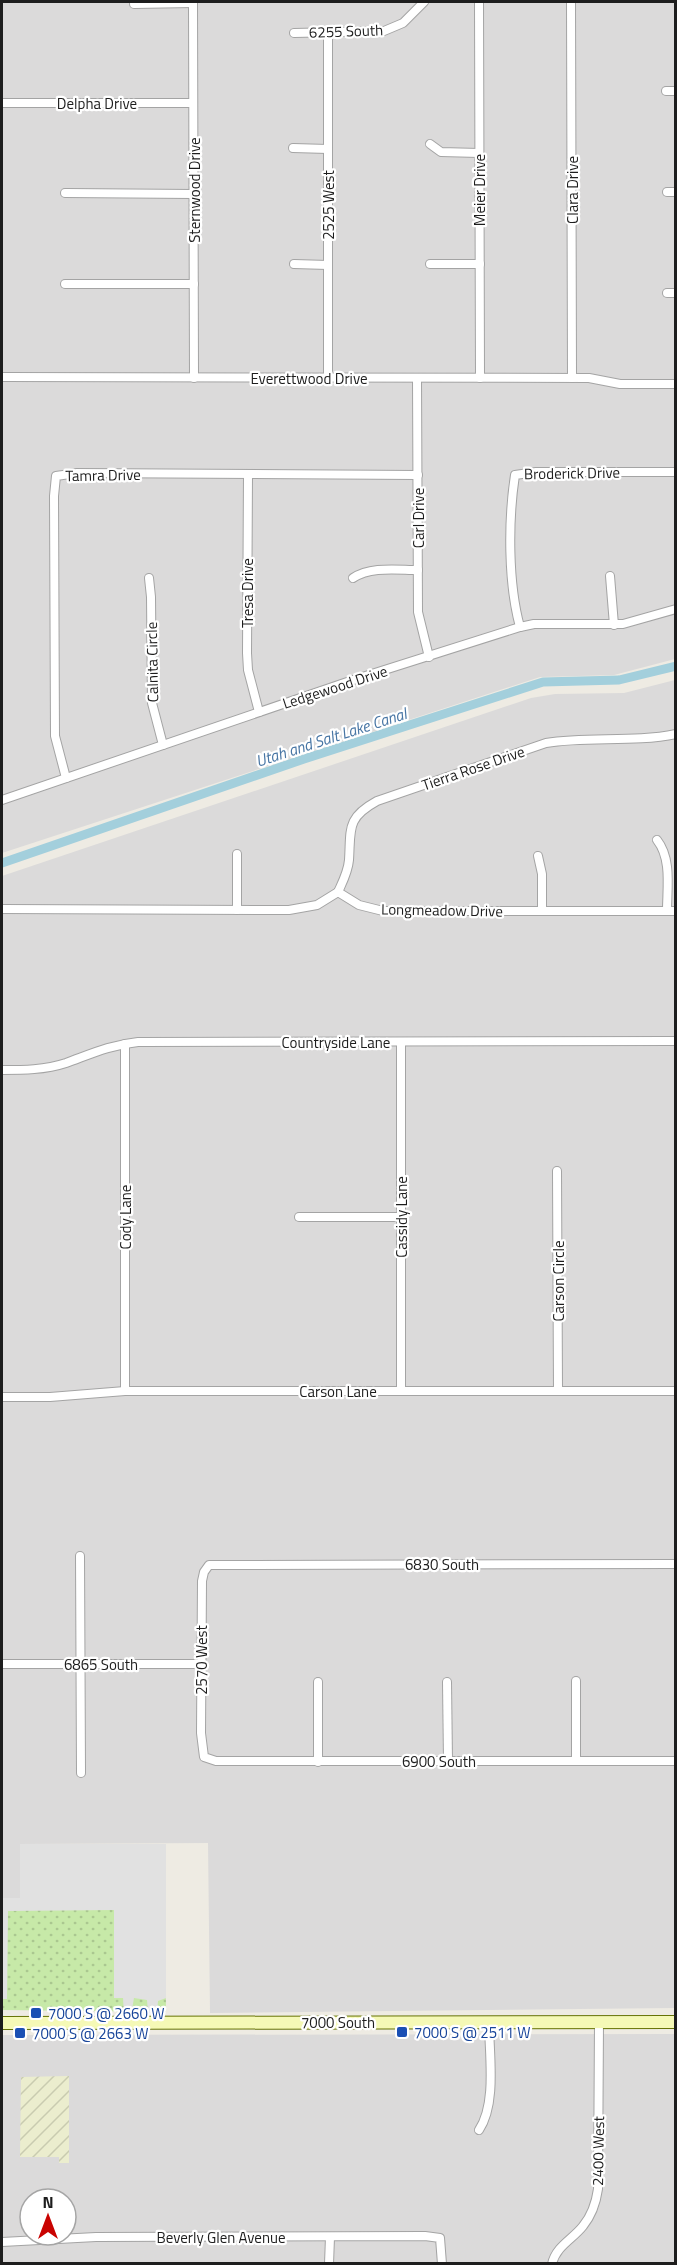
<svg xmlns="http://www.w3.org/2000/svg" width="677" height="2265" viewBox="0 0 677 2265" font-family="'Titillium Web',sans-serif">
<defs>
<pattern id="farmland-furrows" width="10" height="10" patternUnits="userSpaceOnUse" patternTransform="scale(1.5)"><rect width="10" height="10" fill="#ebedce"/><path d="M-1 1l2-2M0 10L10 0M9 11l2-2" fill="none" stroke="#c9cbb0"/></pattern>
<pattern id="grass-dots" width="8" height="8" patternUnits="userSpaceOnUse" patternTransform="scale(1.5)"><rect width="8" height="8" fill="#c7e9a8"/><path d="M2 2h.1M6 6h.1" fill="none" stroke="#aac790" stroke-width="1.8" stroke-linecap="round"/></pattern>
</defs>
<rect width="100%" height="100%" fill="#eeebe3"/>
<g fill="#dbdada" fill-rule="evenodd">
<path d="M2,2H675V659L614,675L540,677L2,853Z"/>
<path d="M675,680V2008L210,2013L208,1843L20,1844V1898H2V876L531,698L555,694L624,693Z"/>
<path d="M675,2034V2263H2V2035ZM30,2199H66V2235H30Z"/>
</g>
<path fill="url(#farmland-furrows)" d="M69,2076V2163H59V2157H20L21,2077Z"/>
<path fill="url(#grass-dots)" d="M21,1845H165L166,2012L2,2010V1898H20Z"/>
<path fill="#e1e1e1" d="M20,1844H166V1998L158,2001L157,2013H148L147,2000L134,1998L131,2015H124L123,1998H114V1910L8,1911L7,1999H2V1898H20Z"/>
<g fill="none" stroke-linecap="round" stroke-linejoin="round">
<path stroke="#a3cfdc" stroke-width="9" d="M2,863L304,759L543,682L619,680L676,666"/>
<g stroke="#a4a4a4" stroke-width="10">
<g id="minor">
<path d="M193,2L194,378"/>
<path d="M479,2L480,378"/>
<path d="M571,2L572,378"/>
<path d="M134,4L193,3"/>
<path d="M294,33L384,31L403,23L424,2"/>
<path d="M328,33V378"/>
<path d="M666,91H676"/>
<path d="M2,103H193"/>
<path d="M430,144L441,152L479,153"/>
<path d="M293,148L328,149"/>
<path d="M667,192H676"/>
<path d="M65,193L194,194"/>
<path d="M294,264L328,265"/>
<path d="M430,264H480"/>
<path d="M65,284H194"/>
<path d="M667,293H676"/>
<path d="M2,377L589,378L620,384H676"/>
<path d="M417,378L418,612L429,657"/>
<path d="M248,474L247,653L248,670L259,712"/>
<path d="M610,576L614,625"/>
<path d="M149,578L151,597L152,703L163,745"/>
<path d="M353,578C371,566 397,570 418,570"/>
<path d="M520,627C508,583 508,521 515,475L536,472H676"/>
<path d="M66,778L55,736L54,496L56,476L77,473L418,475"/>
<path d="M2,800L356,679L520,627L534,624H623L676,609"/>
<path d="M657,840C672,859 667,888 667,911"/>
<path d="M237,854V910"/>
<path d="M538,856L542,874V911"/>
<path d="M338,892C343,881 348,872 349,860C351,829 346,818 377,801L546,743C589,736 633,743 676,734"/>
<path d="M2,909L289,910L317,905L338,892L359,905L383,911H676"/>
<path d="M401,1043V1391"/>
<path d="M125,1044V1391"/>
<path d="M2,1070C23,1070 45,1070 66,1063C91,1054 110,1045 138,1042L676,1041"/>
<path d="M557,1171L558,1391"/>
<path d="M299,1217H401"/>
<path d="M2,1397H50L125,1391H676"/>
<path d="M80,1556L81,1773"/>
<path d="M676,1564L209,1565L204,1572L202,1581L201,1733L204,1757L216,1761H676"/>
<path d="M2,1664H201"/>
<path d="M576,1681V1761"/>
<path d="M318,1682V1762"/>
<path d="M447,1682L448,1761"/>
<path d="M479,2130C497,2103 489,2054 489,2022"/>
<path d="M2,2242L96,2237L425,2236L440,2238L442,2264"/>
<path d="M329,2264L330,2237"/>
<path d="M552,2264C556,2246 573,2239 583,2226C592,2215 596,2203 598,2189L599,2022"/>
</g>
</g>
<g stroke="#667305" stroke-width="14">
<path id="secondary" d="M2,2023L676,2022"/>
</g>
<use href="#minor" stroke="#fff" stroke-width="8"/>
<use href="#secondary" stroke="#f5f9b6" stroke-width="12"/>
</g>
<g fill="#1a4fb4" stroke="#fff" stroke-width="2">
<rect x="30" y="2007" width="12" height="12" rx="3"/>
<rect x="396" y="2026" width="12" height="12" rx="3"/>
<rect x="14" y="2027" width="12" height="12" rx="3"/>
</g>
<g text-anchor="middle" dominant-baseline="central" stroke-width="4.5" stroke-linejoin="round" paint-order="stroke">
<g font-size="15" fill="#1d1d1d" stroke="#fff">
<text transform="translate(346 31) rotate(-2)">6255 South</text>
<text x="97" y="103">Delpha Drive</text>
<text transform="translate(194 190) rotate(-90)">Sternwood Drive</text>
<text transform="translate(479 190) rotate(-90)">Meier Drive</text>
<text transform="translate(572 190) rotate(-90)">Clara Drive</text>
<text transform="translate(328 205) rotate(-90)">2525 West</text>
<text x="309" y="378">Everettwood Drive</text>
<text transform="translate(572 473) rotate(-1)">Broderick Drive</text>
<text transform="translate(103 475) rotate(-1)">Tamra Drive</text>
<text transform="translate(418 518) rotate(-90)">Carl Drive</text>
<text transform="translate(247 593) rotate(-90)">Tresa Drive</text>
<text transform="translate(152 662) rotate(-91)">Calnita Circle</text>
<text transform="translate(335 687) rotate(-18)">Ledgewood Drive</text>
<text transform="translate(473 768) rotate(-19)">Tierra Rose Drive</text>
<text transform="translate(442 910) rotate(1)">Longmeadow Drive</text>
<text x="336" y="1042">Countryside Lane</text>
<text transform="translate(125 1217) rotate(-90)">Cody Lane</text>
<text transform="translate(401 1217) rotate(-90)">Cassidy Lane</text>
<text transform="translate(558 1281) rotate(-90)">Carson Circle</text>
<text x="338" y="1391">Carson Lane</text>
<text x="442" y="1564">6830 South</text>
<text transform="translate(201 1660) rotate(-90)">2570 West</text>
<text x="101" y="1664">6865 South</text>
<text x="439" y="1761">6900 South</text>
<text x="338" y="2022">7000 South</text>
<text transform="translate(598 2151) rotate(-89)">2400 West</text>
<text x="221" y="2237">Beverly Glen Avenue</text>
</g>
<g font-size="15" fill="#164399" stroke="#fff" text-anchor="start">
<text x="48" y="2013">7000 S @ 2660 W</text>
<text x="414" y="2032">7000 S @ 2511 W</text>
<text x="32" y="2033">7000 S @ 2663 W</text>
</g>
<g font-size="16" font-style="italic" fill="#4775a4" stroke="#fff">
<text transform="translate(331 737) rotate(-18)">Utah and Salt Lake Canal</text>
</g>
</g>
<rect width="677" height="2265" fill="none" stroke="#1d1d1d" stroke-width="6"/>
<g transform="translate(48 2217)"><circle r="28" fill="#ffffff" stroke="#a5a5a5" stroke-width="1.5"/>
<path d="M0-4.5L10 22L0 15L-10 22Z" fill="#c90301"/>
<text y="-9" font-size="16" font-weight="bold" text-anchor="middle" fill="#1d1d1d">N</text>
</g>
</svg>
